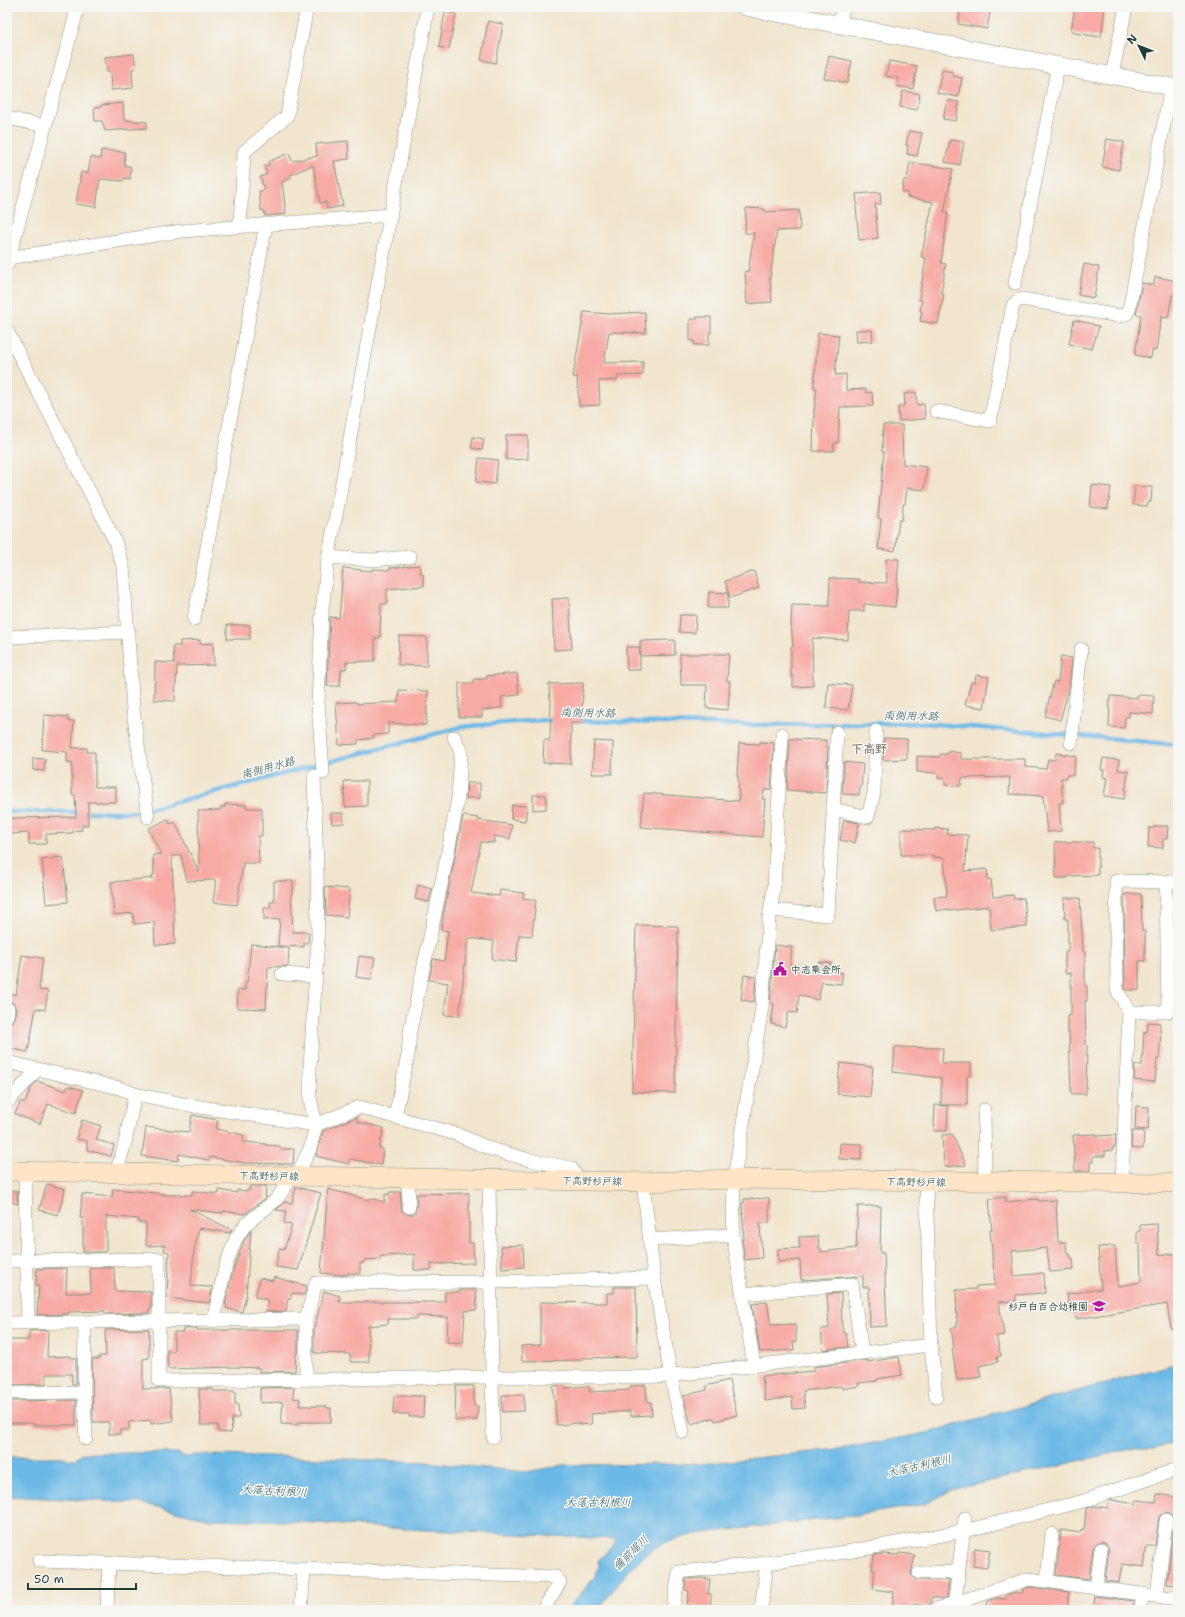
<svg xmlns="http://www.w3.org/2000/svg" width="1185" height="1617" viewBox="0 0 1185 1617" font-family="'Shantell Sans','Klee One',sans-serif">
<rect width="100%" height="100%" fill="#f6f6f2"/>
<filter id="ink" filterUnits="userSpaceOnUse"><feTurbulence type="fractalNoise" baseFrequency=".025" numOctaves="2"/><feDisplacementMap in="SourceGraphic" scale="8" xChannelSelector="R" yChannelSelector="G"/><feConvolveMatrix kernelMatrix="1 2 1 2 8 2 1 2 1" color-interpolation-filters="sRGB"/></filter>
<filter id="wash" filterUnits="userSpaceOnUse"><feTurbulence type="fractalNoise" baseFrequency=".012" numOctaves="4" result="noise"/><feDisplacementMap in="SourceGraphic" scale="16" xChannelSelector="R" yChannelSelector="G"/><feGaussianBlur stdDeviation="0.9" result="paint"/><feColorMatrix in="noise" values="0 0 0 0 0 0 0 0 0 0 0 0 0 0 0 0 0 1.4 0 .05"/><feComposite in="paint" operator="in"/></filter>
<g filter="url(#wash)">
<rect width="100%" height="100%" fill="#f1e5cd"/>
<path fill="#6cb9e6" stroke="#467b8d" d="M1178,1363V1441L1155,1448H1135L951,1490L926,1504L859,1515L702,1533C687,1536 673,1539 660,1545C637,1556 613,1590 598,1610H567C575,1598 594,1582 598,1570C600,1567 599,1564 598,1561L615,1543L616,1539L406,1529L284,1521L211,1519L140,1503L7,1496V1457H64C72,1462 76,1459 84,1453H178C184,1457 187,1459 194,1455L271,1456L425,1462L526,1472L564,1465L702,1464L846,1448L927,1433Z"/>
<g fill="none" stroke-linecap="round" stroke-linejoin="round">
<g stroke="#6cb9e6" stroke-width="4.5">
<path d="M577,721L753,725L923,723L1118,739L1178,745"/>
<path d="M7,812H138L461,727L537,720L556,721"/>
</g>
</g>
<g id="blocks">
<g fill="#f8aaa4">
<path d="M961,7H983L982,10L990,12L987,29L958,24Z"/>
<path d="M1075,7H1105L1101,37L1074,33V31H1071Z"/>
<path d="M445,12L456,14L449,49L439,47Z"/>
<path d="M488,21L503,24L496,63L481,60Z"/>
<path d="M134,54L136,68L132,69L133,88L111,90L110,72H107L105,57Z"/>
<path d="M829,56L852,61L847,83L824,78Z"/>
<path d="M889,61L917,66L913,89L897,86L898,78L886,76Z"/>
<path d="M942,70L953,72V76L962,78L958,97L937,93Z"/>
<path d="M903,91L920,94L917,110L900,107Z"/>
<path d="M947,100L959,102L956,121L943,119Z"/>
<path d="M123,103L124,120L147,122V128L105,131L102,121H95L94,108L101,107V105Z"/>
<path d="M909,131L922,133L917,156L907,154L908,146L906,145Z"/>
<path d="M1107,139L1124,142L1119,170L1102,167Z"/>
<path d="M950,140L964,142L960,165L945,162Z"/>
<path d="M348,141L349,159L334,161L343,206L327,209L326,202L320,203L313,165L290,175L291,178L282,182L286,214L265,216L264,210L261,211L259,191L265,190L260,177L267,174L264,166L269,165L268,162L289,153L292,161L317,156L316,144Z"/>
<path d="M101,150L125,152L124,165L131,167L130,179L124,178L123,181L100,179L96,207L76,204L81,172L88,173L91,157L100,159Z"/>
<path d="M910,162L953,169L944,212H948L941,263L946,264L941,293L944,294L938,324L920,321L922,311H920L922,300H919L926,258L921,257L933,202L907,197L908,193L902,192L904,180H907Z"/>
<path d="M880,192L881,204H875L878,238L859,240L856,206L857,205L856,194Z"/>
<path d="M746,208L765,209V212L799,210L800,230L777,231L770,278L772,302L747,304L745,271L748,272L754,233H745Z"/>
<path d="M1084,264L1099,267L1094,298L1078,295Z"/>
<path d="M1155,277L1178,281V296L1172,295L1168,318L1161,317L1156,351L1152,350L1151,358L1135,355L1141,315L1136,314L1142,283L1154,285Z"/>
<path d="M584,312L610,314L645,312L646,333L609,332L604,363L643,362V375L617,376L618,380L599,381L600,405L579,406L577,377H573Z"/>
<path d="M697,317H711V333H709V345H694V341H690V319H697Z"/>
<path d="M1074,320L1093,324V325L1099,326L1092,349L1069,344Z"/>
<path d="M856,330H872L873,341L857,342Z"/>
<path d="M818,333L839,335L835,375L846,374V390L866,389V393L872,392L873,406L840,407L838,443H834V451H813L814,411L817,388H814Z"/>
<path d="M916,392L917,405L924,404L925,419L899,421L898,407L904,406L903,404H905L904,394Z"/>
<path d="M883,425H902L903,464L927,467L924,490L907,488L905,504H903L902,520H899L895,551L878,549L881,519L878,518L884,452H882Z"/>
<path d="M506,435H528V459L506,460Z"/>
<path d="M473,437L484,439L482,450L471,448Z"/>
<path d="M479,458L498,460L495,484L476,482Z"/>
<path d="M1092,485L1111,487L1108,509L1090,507Z"/>
<path d="M1135,486L1152,487L1151,502H1148L1147,506L1133,505Z"/>
<path d="M886,559H899L895,607L864,604V611H849L848,640L812,638L813,686L793,687V676H791V647H793L791,623L792,605L829,606L830,578L859,579L858,582L887,583Z"/>
<path d="M420,565L421,574H423L424,586L387,589V604H381L380,638H375V661L346,662V669H342L341,671L340,686H327L330,617L339,618L343,568L372,571V569L389,570V568Z"/>
<path d="M754,571L759,588L730,598L725,581Z"/>
<path d="M709,592L728,593V608H708Z"/>
<path d="M569,598L572,649L554,650L552,599Z"/>
<path d="M680,615H696L695,633L679,632Z"/>
<rect x="227" y="625" width="23" height="14"/>
<path d="M399,636L427,637V666L398,665Z"/>
<path d="M200,640V644L213,643L214,665L177,666L175,701L154,700L155,662L174,663L173,646H180V641Z"/>
<path d="M675,640V655L640,656V641Z"/>
<path d="M626,647H640V670H627Z"/>
<path d="M680,654H729L727,681H730L728,710L706,708L707,685H681Z"/>
<path d="M1061,656L1072,658L1069,689L1060,720L1045,716L1054,681L1058,682Z"/>
<path d="M517,673L519,695L501,697L502,708L482,710V717H459V683H474V679H487L486,676Z"/>
<path d="M976,675L989,677L984,708L965,705L971,682L975,683Z"/>
<path d="M583,683L582,723H571V764L543,763L544,740H550L551,699H550L549,684Z"/>
<path d="M828,683L852,685L848,710L826,708Z"/>
<path d="M399,690L428,691L426,725L388,723V734L373,735L374,738L358,740V744L339,745L336,703L357,702V704L398,702Z"/>
<path d="M1137,695L1154,696L1153,714L1129,712V717H1125L1124,728L1109,727L1110,696L1137,698Z"/>
<path d="M44,715L68,717V721H74L72,748H87V752H95V787H116V802H88V825H82V830L73,831V833L46,834V844H29V833L7,834V818L76,817L75,795H72V762H67V752L42,750Z"/>
<path d="M884,738L907,739V759L883,760Z"/>
<path d="M790,739L826,740V746H828L826,793L787,790Z"/>
<path d="M594,741L613,742L612,774H592Z"/>
<path d="M760,742L774,743L771,789L764,790L762,799H765L762,837L641,827L644,793L739,801L738,776H737L739,743L760,744Z"/>
<path d="M948,751L961,753V759H1025V767L1046,769L1048,759L1055,760L1056,753L1076,756L1073,775H1067L1066,778H1061L1063,803H1059L1061,831L1047,832L1043,796L1009,794L1010,777L962,778L961,786L945,785V779L938,778V773L917,772V756L940,757V754H948Z"/>
<path d="M33,758L45,759L44,771L33,770Z"/>
<path d="M1103,758L1119,760L1118,770L1128,771L1124,799L1104,796L1107,778L1103,777L1104,770H1101Z"/>
<path d="M844,762L863,764L861,787H860L859,795L842,794Z"/>
<path d="M344,781H367V806L345,807Z"/>
<path d="M467,783H480V798H466Z"/>
<path d="M533,795H546V809L533,810Z"/>
<path d="M225,804L246,805V808H262V836H258L259,863H243L237,905L213,902L216,880L187,881L181,855L172,856L175,944L155,945L154,922L134,924L133,913L114,915L111,882L153,878L152,875H154L153,855L161,854L148,829L168,819L170,824L175,822L199,872L198,811L220,810L221,807H225Z"/>
<path d="M512,805L527,806L525,821L511,819Z"/>
<path d="M331,813H343L344,823L332,824Z"/>
<path d="M463,816L478,818V820L512,825L510,839L494,836V843L481,842L471,893L499,896L500,890L524,893L523,898L536,900L532,936L519,935L516,962L492,959L494,941L468,938L459,1016L444,1015L448,983L429,980L433,959L444,961L448,931L441,930L443,916Z"/>
<path d="M844,820L859,823L855,843L840,840Z"/>
<path d="M1155,826H1168L1167,839H1163V848L1148,847L1149,828H1155Z"/>
<path d="M935,828L948,829L947,834L968,835L965,871L987,869L988,880L991,879L993,897L1013,895L1014,899L1024,898L1027,927L991,930L989,906L948,911V909L936,911L934,897L947,896L944,858L933,857V855H901V829L935,830Z"/>
<path d="M1055,842H1093V848H1098V875L1068,876V878H1056Z"/>
<path d="M63,857L68,902L46,904L42,860Z"/>
<path d="M274,881H293V893H291L293,932H309L308,943H304V947L278,946L280,919L264,920V908H271L270,902H274Z"/>
<path d="M418,885L432,889L429,902L415,899Z"/>
<path d="M325,887L350,889L347,917L326,915Z"/>
<path d="M1124,894H1141L1142,931H1145V961H1139V990H1126L1125,988Z"/>
<path d="M1064,898H1080L1083,952H1085V986H1087V1001H1085L1086,1045H1087L1086,1094H1071L1069,1032L1067,1033V1016L1071,1015V973H1065V952H1068V919H1065Z"/>
<path d="M636,925L678,926L675,1093L632,1092Z"/>
<path d="M251,944L289,948L288,966L268,967L266,1009L237,1008L238,990H245V982H247Z"/>
<path d="M775,945L792,947L790,966L816,972L818,962L831,963L830,971L843,973L841,984L822,982L818,1000L799,995L797,1013L788,1012L785,1027L771,1024L774,1004H770Z"/>
<path d="M22,955L43,958L39,990L48,991L45,1010L36,1008L28,1052L7,1048V1024L13,1021L16,1010L13,1003L7,1001V993L16,995Z"/>
<path d="M359,956L375,958L371,979L356,977Z"/>
<path d="M744,975L756,977L754,1002L741,1000Z"/>
<path d="M1148,1022L1160,1023V1032H1161L1159,1059H1157L1155,1082L1134,1080L1135,1065H1142L1144,1032H1147Z"/>
<path d="M895,1047L943,1048L942,1063H971V1076H967V1105H941V1078L893,1072Z"/>
<path d="M840,1063L873,1067L870,1097L837,1094Z"/>
<path d="M37,1081L66,1091L68,1086L83,1090L76,1113L48,1104L40,1124L15,1114L21,1101L25,1103L30,1090Z"/>
<path d="M935,1105L948,1106L947,1131H934Z"/>
<path d="M1136,1106L1149,1107L1148,1130L1135,1129Z"/>
<path d="M192,1115L218,1120L216,1129L244,1135L243,1142L266,1144V1145L280,1146V1149H294L293,1164L244,1163L210,1157L209,1160L179,1154L178,1161L142,1156L146,1127L189,1132Z"/>
<path d="M357,1117V1122L384,1128L379,1148L383,1149L381,1165L350,1159L349,1164L316,1156L323,1131Z"/>
<path d="M82,1120L101,1126L96,1140L114,1145L111,1156L87,1150V1141L76,1139Z"/>
<path d="M1132,1131H1144L1143,1149L1131,1148Z"/>
<path d="M952,1134L966,1165L944,1167L942,1135Z"/>
<path d="M1097,1134V1136L1116,1135L1115,1147H1113V1150L1105,1151V1156H1093V1162H1090V1171H1075L1073,1135Z"/>
<path d="M840,1143L862,1144L861,1160L839,1159Z"/>
<path d="M47,1184L65,1189L58,1215L39,1210Z"/>
<path d="M250,1186H266L265,1197H267L245,1214L223,1211V1213L189,1209L232,1230L230,1233L199,1228L194,1250L191,1286L213,1287L209,1303L167,1298L169,1252L164,1251L165,1245L146,1246V1223H139V1219L106,1216V1252H83V1218H80L82,1194L112,1197L113,1189L165,1194L164,1195H192V1191L219,1194V1190L237,1193V1190L249,1191Z"/>
<path d="M296,1187L321,1193L298,1270L276,1267L279,1249L284,1250L292,1225L284,1223L286,1211L276,1210L285,1202L292,1203Z"/>
<path d="M328,1189L369,1200L370,1198L385,1202V1194L389,1195V1192H400L402,1211L409,1215L414,1214L416,1210L417,1194L469,1193V1243H473L474,1263L431,1264V1270H414V1254L385,1256H381V1259L364,1260V1263H360V1274L348,1273L347,1275H340L321,1273Z"/>
<path d="M7,1191H17L18,1204L7,1201Z"/>
<path d="M1006,1197V1202L1038,1199V1201L1056,1200L1058,1242H1066L1067,1254H1070L1071,1258H1073L1074,1270L1050,1272L1047,1248L1012,1251L1014,1276L1044,1273L1045,1293L1016,1295V1301L999,1302L1004,1335L996,1336L1001,1356L997,1357L998,1362L979,1366L981,1377L957,1380L952,1349L954,1348L951,1328L957,1327L956,1290L976,1289V1286L995,1285L990,1230H992L989,1199Z"/>
<path d="M769,1198V1223H760L762,1258L745,1260L742,1239H744L742,1203H744V1199Z"/>
<path d="M858,1206H881L880,1253H884L887,1326L870,1327L869,1287H863V1276L801,1280L800,1260L778,1262V1249L800,1248L799,1237L818,1236L819,1248H821V1252L856,1248Z"/>
<path d="M1157,1224L1159,1254L1178,1255V1329H1171L1167,1304L1076,1319L1075,1312L1069,1313L1067,1294L1101,1289L1098,1247L1115,1246L1118,1286L1141,1282L1140,1243H1137V1232L1140,1231V1225Z"/>
<path d="M251,1230L246,1296L242,1312L226,1308L227,1304H225L234,1267L244,1241Z"/>
<path d="M523,1245L524,1267L502,1269L501,1246Z"/>
<path d="M67,1268L66,1293H91L90,1268H114L115,1291L151,1292V1309H149V1313L105,1314V1311L69,1312L68,1314L37,1315L39,1286H36L37,1269Z"/>
<path d="M274,1277L307,1286L304,1295L292,1293L291,1298H288L286,1311L266,1312L268,1300L255,1297L260,1278L273,1281Z"/>
<path d="M614,1287H636L637,1357L582,1358V1360L522,1361L521,1346L540,1345V1302L607,1303V1293H614Z"/>
<path d="M460,1290H476L477,1310L465,1311L463,1343L447,1342L448,1317L417,1316V1319H388V1324L368,1326L369,1362H350V1354L314,1353V1328L324,1291L340,1296L339,1302H445V1292H460Z"/>
<path d="M841,1293L842,1326L844,1333H846L848,1347L823,1350L821,1329L829,1328L827,1294Z"/>
<path d="M767,1302L771,1325L796,1324V1342H793L794,1350L760,1352L752,1304Z"/>
<path d="M197,1328V1330H298V1353H296L295,1371L259,1372V1368L235,1367L168,1369L167,1351H174V1332H183V1329Z"/>
<path d="M149,1329V1358L143,1359V1389H169L173,1421L151,1424L150,1420L129,1422V1430H120V1434H109V1422H93L92,1359H99V1356H106L105,1330Z"/>
<path d="M48,1330L47,1357L71,1356V1358H76V1384H72V1374H46V1384L7,1385V1340H29V1331Z"/>
<path d="M899,1357L902,1375L877,1379V1381L858,1383L859,1386L842,1389L841,1386L803,1391L805,1408L793,1409L792,1397L765,1401L762,1376L814,1371V1367L868,1360V1362Z"/>
<path d="M729,1380L737,1415L715,1421L714,1418L691,1424L683,1396L707,1390L706,1386Z"/>
<path d="M564,1385L565,1388L589,1386L590,1392L630,1390V1386L646,1385L647,1402H651L652,1415L631,1416V1411L591,1414L592,1424L580,1425V1423L557,1425L553,1386Z"/>
<path d="M456,1386H474V1406H478L477,1420H455Z"/>
<path d="M294,1387L293,1398L300,1399L299,1406H327V1408H331V1422H298L297,1425L281,1424L283,1402L260,1403V1388Z"/>
<path d="M199,1389H213V1391H235V1404H238L239,1418H232L231,1433L218,1432V1425H201Z"/>
<path d="M502,1395H524V1411L502,1412Z"/>
<path d="M394,1396H424L423,1417H409V1414H393Z"/>
<path d="M76,1400V1425H33V1423H7V1401Z"/>
<path d="M1157,1494L1178,1497V1585L1167,1584L1174,1521L1171,1514L1167,1512L1159,1516L1155,1546H1147L1144,1567L1122,1564L1119,1583L1105,1581L1109,1550L1106,1543L1102,1541L1098,1542L1093,1548L1089,1579L1056,1575L1061,1530L1080,1533L1081,1529L1084,1530L1086,1509L1094,1506L1108,1508L1109,1501L1111,1500L1136,1504V1500L1156,1502Z"/>
<path d="M975,1548L990,1550L987,1568L973,1566Z"/>
<path d="M899,1553L915,1555L911,1574L916,1580H949L947,1597L943,1599L931,1597V1603L927,1606L911,1604L910,1609L892,1607L894,1592L873,1589L875,1570H872L874,1555L882,1554L898,1555Z"/>
<path d="M701,1578L710,1579L708,1594H711L710,1608L687,1605L689,1591L685,1590L686,1579Z"/>
<path d="M1030,1587L1069,1592L1067,1610H987L988,1601L996,1598L1006,1599V1595L1016,1592L1022,1593L1023,1589Z"/>
<path d="M1095,1596L1134,1601L1132,1610H1093Z"/>
</g>
</g>
</g>
<g filter="url(#ink)">
<use href="#blocks" fill-opacity="0" stroke="#889180" stroke-width="1"/>
<g fill="none" stroke-linecap="round" stroke-linejoin="round">
<g stroke="#889180" stroke-width="14">
<g id="minor">
<path d="M840,25L843,7"/>
<path d="M1112,75L1126,7"/>
<path d="M7,118L45,126"/>
<path d="M240,226L244,152L287,116L307,7"/>
<path d="M7,258L182,231L391,215"/>
<path d="M7,265L78,7"/>
<path d="M1015,283L1058,65"/>
<path d="M7,331L115,541L123,566L133,710L148,817"/>
<path d="M936,411L990,421L1013,305L1017,301L1022,299L1119,316L1126,314L1129,310L1171,86"/>
<path d="M328,557L372,560L410,557"/>
<path d="M194,619L266,224"/>
<path d="M7,637L129,632"/>
<path d="M1071,743L1081,649"/>
<path d="M323,773L318,702L322,612L327,565L428,7"/>
<path d="M833,809L868,817L874,793L876,731"/>
<path d="M771,910L828,915L837,732"/>
<path d="M282,974L315,976"/>
<path d="M1129,1012H1168L1166,882"/>
<path d="M7,1016L8,1009"/>
<path d="M7,1062L119,1088L135,1094L194,1106L316,1125L359,1107L456,1134L491,1149L530,1160L571,1168L579,1180"/>
<path d="M7,1103L37,1070"/>
<path d="M984,1110L985,1182"/>
<path d="M395,1117L408,1055L410,1031L447,857L458,798L461,752L454,737"/>
<path d="M25,1172L28,1323"/>
<path d="M116,1173L125,1143L135,1094"/>
<path d="M296,1177L310,1149L316,1125L310,1098V1068L318,938L317,871L314,776"/>
<path d="M408,1178L409,1207"/>
<path d="M489,1179L493,1437"/>
<path d="M643,1182L654,1278L671,1377L683,1432"/>
<path d="M926,1182L931,1345L936,1397"/>
<path d="M1122,1183L1129,1012L1117,990L1116,881L1178,882"/>
<path d="M649,1240L733,1235"/>
<path d="M7,1261L159,1259V1381L492,1377H657L931,1345"/>
<path d="M743,1294L852,1284L862,1353"/>
<path d="M213,1321L226,1265L236,1238L246,1224L276,1200L292,1177"/>
<path d="M7,1323L306,1319"/>
<path d="M85,1323L84,1392L86,1439"/>
<path d="M754,1366L733,1235L734,1179L762,1007L769,918L774,888L782,734"/>
<path d="M306,1379V1319L316,1283L491,1282L654,1278"/>
<path d="M7,1393L84,1392"/>
<path d="M39,1561L556,1577L560,1582L543,1610"/>
<path d="M919,1573L959,1572"/>
<path d="M1047,1581L1052,1534"/>
<path d="M1096,1588L1101,1549"/>
<path d="M1157,1596L1166,1520"/>
<path d="M954,1609L965,1518"/>
<path d="M107,1610L109,1564"/>
<path d="M301,1610L304,1570"/>
<path d="M673,1610L679,1572L767,1563L846,1552L964,1531L1084,1501L1178,1469"/>
<path d="M761,1610L767,1563"/>
<path d="M934,1610L1029,1579L1178,1599"/>
<path d="M1140,1610L1143,1594"/>
</g>
</g>
<g stroke="#889180" stroke-width="18">
<path id="tertiary" d="M745,7L1178,88"/>
</g>
<g stroke="#889180" stroke-width="20">
<path id="secondary" d="M7,1171L643,1182L734,1179L1178,1183"/>
</g>
<use href="#minor" stroke="#fff" stroke-width="13"/>
<use href="#tertiary" stroke="#fff" stroke-width="17"/>
<use href="#secondary" stroke="#ffe4c6" stroke-width="19"/>
</g>
</g>
<defs>
<g id="civic-bare" transform="scale(1.08)"><path d="M-.6-6.5H3V-4.5H.6V-3L4-1V1h2V6H-6V1h2V-1L-.6-3ZM-1.2 2.5V6h2.4V2.5Z" fill="#b5179e" stroke="#f6f6f2" stroke-width="2.5" paint-order="stroke"/></g>
<g id="school-bare" transform="scale(1.08)"><path d="M0-5L7-2L0 1L-7-2ZM-4 1L0 2.5L4 1V4Q0 6-4 4Z" fill="#b5179e" stroke="#f6f6f2" stroke-width="2.5" paint-order="stroke"/></g>
</defs>
<g fill-rule="evenodd">
<use href="#civic-bare" x="780" y="969"/>
<use href="#school-bare" x="1099" y="1306"/>
</g>
<g text-anchor="middle" dominant-baseline="central" stroke-width="3" stroke-linejoin="round" paint-order="stroke">
<g font-size="10" font-weight="bold" fill="#1f3d34" stroke="#f6f6f2" text-anchor="start">
<text x="791" y="969">中志集会所</text>
<text x="1088" y="1306" text-anchor="end">杉戸白百合幼稚園</text>
</g>
<g font-size="10" fill="#1f3d34" stroke="#f6f6f2">
<text transform="translate(269 1176) rotate(1)">下高野杉戸線</text>
<text transform="translate(592 1181) rotate(1)">下高野杉戸線</text>
<text transform="translate(916 1182) rotate(1)">下高野杉戸線</text>
</g>
<g font-size="11" font-style="italic" fill="#325c60" stroke="#f6f6f2">
<text transform="translate(588 713) rotate(1)">南側用水路</text>
<text transform="translate(911 716) rotate(1)">南側用水路</text>
<text transform="translate(268 768) rotate(-15)">南側用水路</text>
<text transform="translate(919 1466) rotate(-13)">大落古利根川</text>
<text transform="translate(274 1491) rotate(3)">大落古利根川</text>
<text x="598" y="1502">大落古利根川</text>
<text transform="translate(631 1553) rotate(-45)">備前堀川</text>
</g>
<g font-size="12" font-weight="bold" fill="#6b635b" stroke="#f6f6f2">
<text x="869" y="749">下高野</text>
</g>
</g>
<rect width="1185" height="1617" fill="none" stroke="#f6f6f2" stroke-width="24"/>
<g transform="translate(1139 46) rotate(313)" stroke="#f6f6f2" stroke-width="3" paint-order="stroke">
<path d="M0-3L7 15L0 10L-7 15Z" fill="#1f3d34"/>
<text y="-6" font-size="11" font-weight="bold" text-anchor="middle" fill="#1f3d34">N</text>
</g>
<path d="M28 1583v6h108v-6" fill="none" stroke="#1f3d34" stroke-width="2"/>
<text x="34" y="1583" font-size="12" fill="#1f3d34" stroke="#f6f6f2" stroke-width="3" paint-order="stroke">50 m</text>
</svg>
